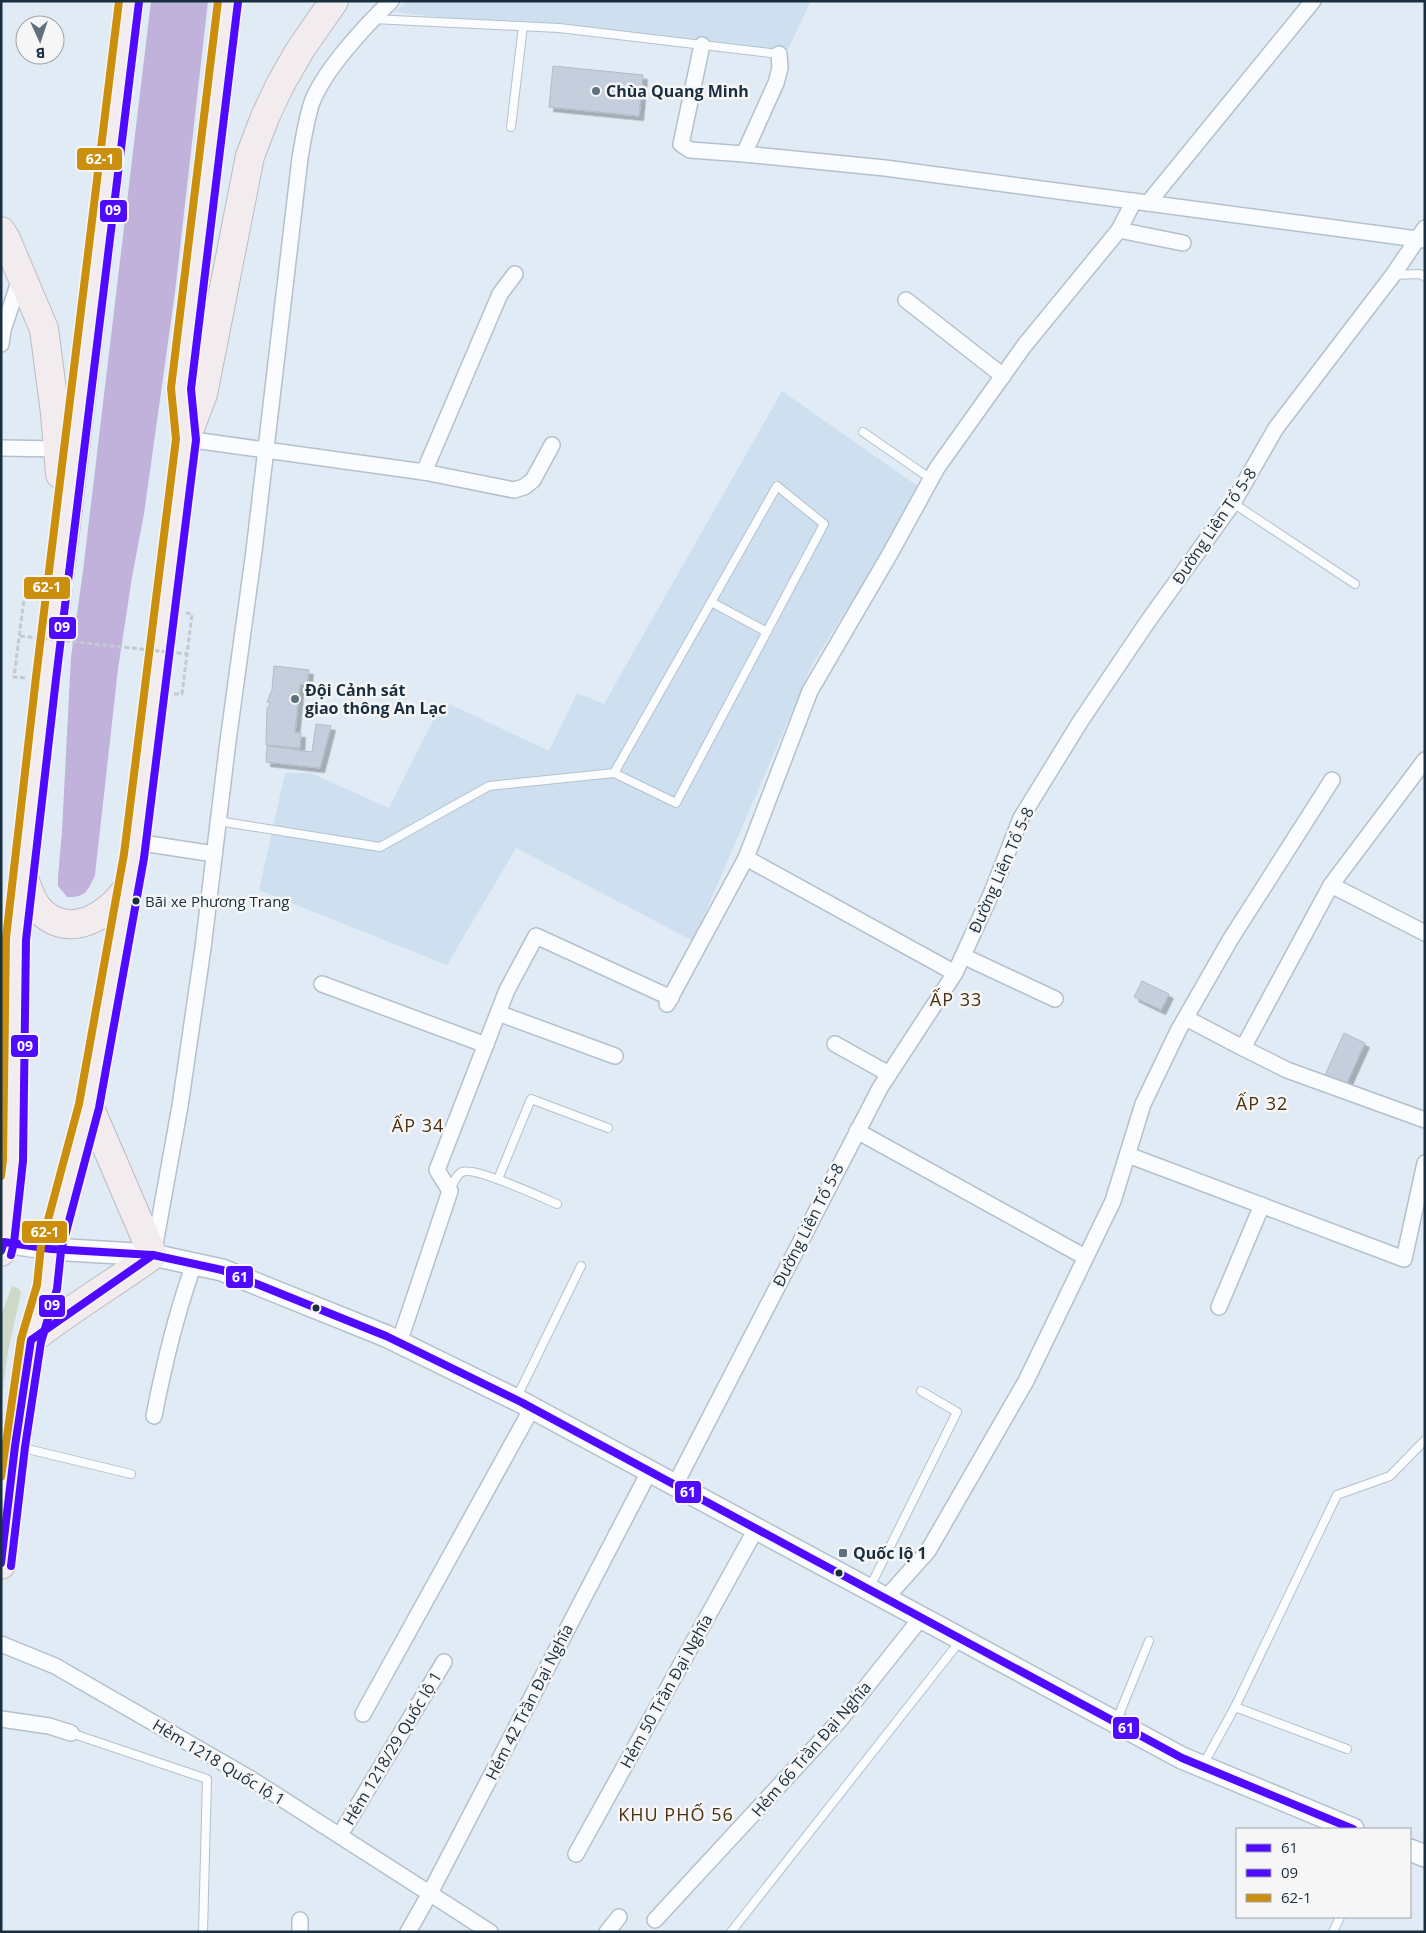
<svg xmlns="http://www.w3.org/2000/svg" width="1426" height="1933" viewBox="0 0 1426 1933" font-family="'Open Sans',sans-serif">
<defs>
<filter id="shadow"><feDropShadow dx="4.5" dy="4.5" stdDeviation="0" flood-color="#0004"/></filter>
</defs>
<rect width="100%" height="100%" fill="#e0ebf5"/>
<g fill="#cee0f0">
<path d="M408,1H811L785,55L394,12Z"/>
<path d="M782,391L922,489L813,663L693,941L516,848L447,965L259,890L285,773H311L389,808L443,701L549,751L577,693L604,704Z"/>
</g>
<path fill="#ccdac7" d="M12,1286L19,1289L21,1293L8,1351L1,1405V1316Z"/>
<path fill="#c0b2da" d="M151,1H208L175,292L144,514L132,577L118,669L95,875C88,891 85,898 67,897L58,886V877L62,831L71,657L83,571Z"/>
<g fill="#c4cedd" stroke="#b2bbca" filter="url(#shadow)">
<path d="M553,66L643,75L639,116L549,107Z"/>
<path d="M274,666L309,670L307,685L300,684L295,733H301L300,748L266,745L267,707H269L270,703L267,702L272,690Z"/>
<path d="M316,724L331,726L320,768L266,762L267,746L312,752Z"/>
<path d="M1142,981L1169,994L1161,1010L1134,997Z"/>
<path d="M1344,1033L1365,1043L1346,1085L1325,1075Z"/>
</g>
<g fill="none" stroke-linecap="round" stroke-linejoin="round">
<g stroke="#b3c1ce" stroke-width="10">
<g id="lane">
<path d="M373,19L559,28L779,54"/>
<path d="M511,127L523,26"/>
<path d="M1393,275L1420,274L1425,277"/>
<path d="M863,432L931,479"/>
<path d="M1233,503L1355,584"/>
<path d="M711,602L767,632"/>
<path d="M218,821L380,847L489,786L614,773L676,803L824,524L777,486L614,773"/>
<path d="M498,1179L531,1099L608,1128"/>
<path d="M450,1191C453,1184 456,1175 462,1172C474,1166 543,1198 557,1204"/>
<path d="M516,1399L581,1266"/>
<path d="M19,1447L131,1474"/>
<path d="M870,1587L957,1412L921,1391"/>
<path d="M1235,1707L1347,1749"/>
<path d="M1116,1722L1149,1641"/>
<path d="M71,1733L207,1779L203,1932"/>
<path d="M1203,1765L1235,1707L1337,1495L1390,1476L1425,1440"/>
<path d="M731,1932L960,1641"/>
<path d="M1333,1932L1340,1917"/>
</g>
</g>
<g stroke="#b3c1ce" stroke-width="18">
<g id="street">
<path d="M702,45L681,144L690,150L744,154"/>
<path d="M779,54L780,68L776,83L744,154L885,168L1425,240"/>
<path d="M1148,203L1313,1"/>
<path d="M1119,230L1134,201"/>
<path d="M906,300L1003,376"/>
<path d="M1,344L3,330L21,276"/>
<path d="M186,439L424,472L514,490L524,487L533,480L552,445"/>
<path d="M1,448L58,449"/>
<path d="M424,472L500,294L515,274"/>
<path d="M136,842L214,854"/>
<path d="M746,858L955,973"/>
<path d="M1331,885L1425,933"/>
<path d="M963,956L1055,999"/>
<path d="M322,984L486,1045"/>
<path d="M667,1004L746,858L810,691L891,552L937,468L1024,346L1119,230L1183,243"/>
<path d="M498,1013L615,1056"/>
<path d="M1186,1018L1243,1048L1331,885L1425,760"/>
<path d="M835,1044L889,1074"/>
<path d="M1243,1048L1287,1070L1425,1120"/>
<path d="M857,1131L1085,1257"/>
<path d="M1128,1155L1404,1259L1425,1163"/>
<path d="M154,1250L180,1106L203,948L228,741L254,551L300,158C303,140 306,122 311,105C322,72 366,25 391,1"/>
<path d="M1219,1307L1262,1205"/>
<path d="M399,1343L450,1191L437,1170L507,990L536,936L671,998"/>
<path d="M154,1416C164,1364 176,1314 194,1264"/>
<path d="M675,1485L880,1088L955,973L992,892L1021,818L1080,722L1146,624L1233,503L1276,428L1393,275L1425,228"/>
<path d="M886,1598L928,1551L1026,1381L1113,1201L1143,1104L1178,1031L1230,940L1332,780"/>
<path d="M1,1644L55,1666L251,1779L490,1932"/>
<path d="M363,1714L532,1408"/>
<path d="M1,1719L49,1726L71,1733"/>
<path d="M340,1835L444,1662"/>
<path d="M576,1854L756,1529"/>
<path d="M300,1920V1932"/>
<path d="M655,1920L839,1721L921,1618"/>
<path d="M408,1932L430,1893L649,1472"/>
<path d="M607,1932L619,1917"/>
</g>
</g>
<g stroke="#b3c1ce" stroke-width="24">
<g id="secondary">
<path d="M4,1242L51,1249L153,1255L222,1270L386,1336L521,1402L1182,1758L1353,1829"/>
<path d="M1410,1850L1425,1856"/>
</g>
</g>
<g stroke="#bdbcc3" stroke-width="30">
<g id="highway">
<path d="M1,231L6,239L44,329L55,413L60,474"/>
<path d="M188,433L203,394L250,156L265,117L280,85L300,50L334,1"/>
<path d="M23,875C27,887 30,897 37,907C66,943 111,916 129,885"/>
<path d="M1,1252L4,1242L13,1161L16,939L46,678L65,532L129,1"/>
<path d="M31,1340C70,1309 113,1284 153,1255L89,1106"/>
<path d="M1,1565L15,1446L31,1340L47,1287L51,1249L89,1106L134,856L186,439L181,389L228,1"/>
</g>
</g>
<g stroke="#c4cacf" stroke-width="3" stroke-dasharray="5 2.5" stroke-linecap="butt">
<path d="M25,678L14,677L25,591L36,592"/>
<path d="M174,694H182L192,614L185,613"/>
</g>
<use href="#lane" stroke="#fafcfe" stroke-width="8"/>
<use href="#street" stroke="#fafcfe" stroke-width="15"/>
<use href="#secondary" stroke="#fafcfe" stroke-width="21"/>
<use href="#highway" stroke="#f2ecef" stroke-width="28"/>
<path stroke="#c4cacf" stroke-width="3" stroke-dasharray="5 2.5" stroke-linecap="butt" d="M20,636L187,654"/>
<g stroke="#f6f6f6" stroke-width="11">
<g id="bus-1">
<path d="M1,1251L4,1242L51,1249L153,1255L222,1270L386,1336L521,1402L1182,1758L1353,1829"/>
<path d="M1,1563L15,1446L31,1340L153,1255"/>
</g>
</g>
<g stroke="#f6f6f6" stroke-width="11">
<g id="bus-2">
<path d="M11,1255L14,1243L23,1161L26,940L56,679L139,2"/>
<path d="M11,1566L25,1447L41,1342L57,1289L61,1251L99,1108L144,858L196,440L191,389L238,2"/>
</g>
</g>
<g stroke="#f6f6f6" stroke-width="11">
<g id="bus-3">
<path d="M1,1176L3,1160L6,938L36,677L119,1"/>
<path d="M1,1477L21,1339L37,1285L41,1246L79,1104L124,854L176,439L171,388L218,1"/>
</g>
</g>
<use href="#bus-1" stroke="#4f0aff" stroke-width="8"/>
<use href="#bus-2" stroke="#4f0aff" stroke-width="8"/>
<use href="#bus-3" stroke="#cb8e0d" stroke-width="8"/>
</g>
<g fill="#5f707f" stroke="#f6f6f6" stroke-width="2">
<circle cx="596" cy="91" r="5"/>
<circle cx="295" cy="699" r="5"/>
<rect x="838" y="1548" width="10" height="10" rx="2.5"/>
</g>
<g fill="#192e3f" stroke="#f6f6f6" stroke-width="2">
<circle cx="136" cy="901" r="4.5"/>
<circle cx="316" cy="1308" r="4.5"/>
<circle cx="839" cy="1573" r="4.5"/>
</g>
<g text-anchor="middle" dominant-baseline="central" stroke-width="5" stroke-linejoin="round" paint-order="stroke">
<g font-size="15" fill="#192e3f" stroke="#f6f6f6" text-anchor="start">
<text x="145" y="901">Bãi xe Phương Trang</text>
</g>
<g font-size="16" font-weight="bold" fill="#192e3f" stroke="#f6f6f6" text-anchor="start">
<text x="606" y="91">Chùa Quang Minh</text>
<text x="305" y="690">Đội Cảnh sát<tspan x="305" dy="18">giao thông An Lạc</tspan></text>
<text x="853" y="1553">Quốc lộ 1</text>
</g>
<g font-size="16" fill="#192e3f" stroke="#f6f6f6">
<text transform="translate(1214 526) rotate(-56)">Đường Liên Tổ 5-8</text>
<text transform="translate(1001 870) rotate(-66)">Đường Liên Tổ 5-8</text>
<text transform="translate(808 1225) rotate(-63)">Đường Liên Tổ 5-8</text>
<text transform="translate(666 1691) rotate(-61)">Hẻm 50 Trần Đại Nghĩa</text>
<text transform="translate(529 1702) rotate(-63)">Hẻm 42 Trần Đại Nghĩa</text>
<text transform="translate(392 1748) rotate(-59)">Hẻm 1218/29 Quốc lộ 1</text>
<text transform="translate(811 1749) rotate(-49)">Hẻm 66 Trần Đại Nghĩa</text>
<text transform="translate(219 1762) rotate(31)">Hẻm 1218 Quốc lộ 1</text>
</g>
<g font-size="18" letter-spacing="1" fill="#4b3011" stroke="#f6f6f6">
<text x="956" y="999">ẤP 33</text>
<text x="1262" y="1103">ẤP 32</text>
<text x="418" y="1125">ẤP 34</text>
<text x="676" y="1814">KHU PHỐ 56</text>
</g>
</g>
<g stroke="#f6f6f6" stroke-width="2">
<rect x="76" y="147" width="47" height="24" rx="5" fill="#cb8e0d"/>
<rect x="99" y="199" width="29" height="24" rx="5" fill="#4f0aff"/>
<rect x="23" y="576" width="48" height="24" rx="5" fill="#cb8e0d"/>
<rect x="48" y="616" width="29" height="24" rx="5" fill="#4f0aff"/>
<rect x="10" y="1034" width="29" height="24" rx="5" fill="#4f0aff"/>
<rect x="21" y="1220" width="47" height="24" rx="5" fill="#cb8e0d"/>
<rect x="225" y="1265" width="29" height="24" rx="5" fill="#4f0aff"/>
<rect x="38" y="1294" width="28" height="24" rx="5" fill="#4f0aff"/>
<rect x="674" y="1480" width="28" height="24" rx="5" fill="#4f0aff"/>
<rect x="1112" y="1716" width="28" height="24" rx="5" fill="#4f0aff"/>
</g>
<g font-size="14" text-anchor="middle" font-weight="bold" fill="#fff">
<text x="100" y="164">62-1</text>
<text x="113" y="215">09</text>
<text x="47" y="592">62-1</text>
<text x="62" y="632">09</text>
<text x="25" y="1051">09</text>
<text x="45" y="1237">62-1</text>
<text x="240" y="1282">61</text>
<text x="52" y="1310">09</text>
<text x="688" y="1497">61</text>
<text x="1126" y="1733">61</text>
</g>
<rect width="1426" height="1933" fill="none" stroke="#192e3f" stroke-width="5"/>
<rect x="1236" y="1828" width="175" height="90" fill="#f6f6f6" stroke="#9ea6ad"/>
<rect x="1246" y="1844" width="25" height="8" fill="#4f0aff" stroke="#9ea6ad"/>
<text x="1281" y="1853" font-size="15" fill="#192e3f">61</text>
<rect x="1246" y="1869" width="25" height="8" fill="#4f0aff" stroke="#9ea6ad"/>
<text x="1281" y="1878" font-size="15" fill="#192e3f">09</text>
<rect x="1246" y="1894" width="25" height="8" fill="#cb8e0d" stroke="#9ea6ad"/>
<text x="1281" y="1903" font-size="15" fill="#192e3f">62-1</text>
<g transform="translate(40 40) rotate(177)"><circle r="24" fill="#f6f6f6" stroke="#9ea6ad"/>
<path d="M0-4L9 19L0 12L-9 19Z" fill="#5f707f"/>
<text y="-8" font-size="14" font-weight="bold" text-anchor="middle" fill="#192e3f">B</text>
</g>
</svg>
